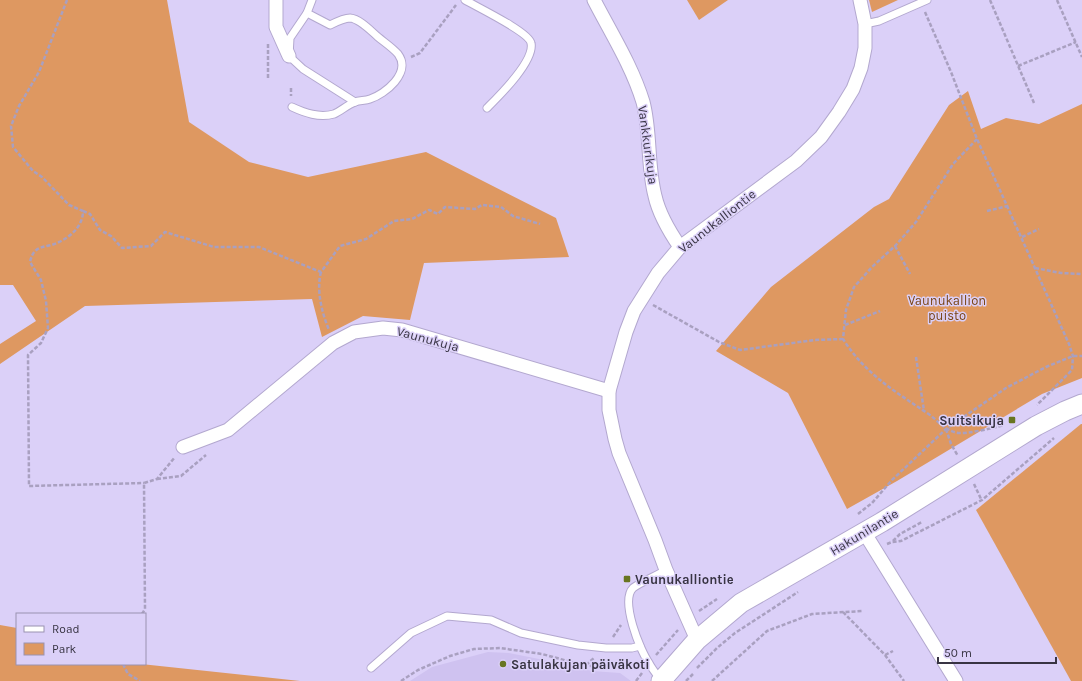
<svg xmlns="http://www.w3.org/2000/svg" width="1082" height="681" viewBox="0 0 1082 681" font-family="Karla,sans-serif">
<rect width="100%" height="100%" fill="#dbd0f8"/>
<path fill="#cfc2f0" d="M488,652L509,653L549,661L592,671L620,673L631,681H410L432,667Z"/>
<g fill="#de9861">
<path d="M0,0H167L189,122L249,162L308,177L426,152L556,218L569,257L424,263L410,320L363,316L322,337L312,299L85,306L0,364V344L36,321L13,285H0Z"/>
<path d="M687,0H728L699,20Z"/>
<path d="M869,0H898L872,12Z"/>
<path d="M968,91L981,129L1006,118L1039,124L1082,104V378L1042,394L897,481L847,509L788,393L716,351L771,287L874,207L889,199L949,105Z"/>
<path d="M1081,424H1082V681H1071L976,510Z"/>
<path d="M0,625L17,628V664H141L300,681H0Z"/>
</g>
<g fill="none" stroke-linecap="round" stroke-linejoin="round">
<g stroke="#b3a8cf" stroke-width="9">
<g id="lane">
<path d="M465,0C477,7 529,32 531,43C535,61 499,96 487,108"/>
<path d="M307,13L290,38L289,56L303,69L355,102"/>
<path d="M865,24L879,21L927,0"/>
<path d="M292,107C305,113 319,118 334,114C341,111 347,105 355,102C359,100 365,101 370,99C385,94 412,73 398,54C393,48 384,42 378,37C370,30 360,19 350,18C344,18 336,22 330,25L307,13L312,0"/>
<path d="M371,668L411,633L447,616L491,620L521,633L578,645L606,648H632L640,646"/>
<path d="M661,680C657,675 652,669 649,663C640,650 620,601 633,588C639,583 658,575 666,570"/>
</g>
</g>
<g stroke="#b3a8cf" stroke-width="15">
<g id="street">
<path d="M276,0V27L289,56"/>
<path d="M594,0C611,33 632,66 643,102C651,132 647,165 655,196C659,214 669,231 680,247"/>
<path d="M183,447L228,430L333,343L354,332L383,328L402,330L609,391"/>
<path d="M864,532L956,681"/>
<path d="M697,640L666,570L655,540L619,453L615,439L609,410V391L626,332L634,311L658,273L680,247L796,161L821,137L839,112L853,89L861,68L865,48V24L860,0"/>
</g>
</g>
<g stroke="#b3a8cf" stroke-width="21">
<path id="secondary" d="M661,681L697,640L741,603L882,522L1036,426L1065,411L1082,404"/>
</g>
<g stroke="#a9a0c0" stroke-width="2.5" stroke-dasharray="4 2" stroke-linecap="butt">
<path d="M67,0L39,72L19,106L11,126L13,147L33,171L42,177L69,205L83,211C83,225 72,236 59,242C46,249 34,243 30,262L41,280L46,301L48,328L41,343L28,355L29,486L144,483"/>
<path d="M990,0L1034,103"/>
<path d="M1057,0L1082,57"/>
<path d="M925,12L951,72L977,139L1069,344L1073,356L1072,370L1037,405"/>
<path d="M268,44V78"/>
<path d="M411,57L420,53L456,5"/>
<path d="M1018,66L1076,42"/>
<path d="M291,88V96"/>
<path d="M977,139L953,164L916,222L895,246L872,267L854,287L846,310L843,339C866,375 896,392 930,415C939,422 946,431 958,433C967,434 994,428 1004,425"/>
<path d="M83,211L90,214L100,230L111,236L122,248L151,246L165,232L214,247H259L321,272L340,246L366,239L394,221L412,219L429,210L438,214L445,207L475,209L482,205L501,207L513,216L540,224"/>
<path d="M987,211L1008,206"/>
<path d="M1022,237L1039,229"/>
<path d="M895,246L910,274"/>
<path d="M1035,268L1061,273L1082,274"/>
<path d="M321,272C316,290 322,313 329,330"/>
<path d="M653,305L719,342L740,350L815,340L843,339"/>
<path d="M845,325L880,311"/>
<path d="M916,357L924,411"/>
<path d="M946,429L951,444L958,456"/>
<path d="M157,479L181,476L206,455"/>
<path d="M974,484L981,499"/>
<path d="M858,514L872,503L892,480L946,429L1006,388L1046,367L1073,356H1082"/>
<path d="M893,541L900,534L922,522"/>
<path d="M887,544L892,542L901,541L982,500L1054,438"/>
<path d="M699,611L717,599"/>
<path d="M843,612L885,655L904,681"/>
<path d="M142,614L145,609L144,483L157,479L175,457"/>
<path d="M613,637L621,625"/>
<path d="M656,655L678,630"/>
<path d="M885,655L893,651"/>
<path d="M123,664L128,674L140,681"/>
<path d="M586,665L594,658"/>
<path d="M697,668L717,648L735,633L798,592"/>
<path d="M401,681L418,670L450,656L474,649L500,648L542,654L586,666L635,665"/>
<path d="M636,681L642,673"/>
<path d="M686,681L693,674"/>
<path d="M712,681L767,631L812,614L862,611"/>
</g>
<use href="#lane" stroke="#fff" stroke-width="7"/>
<use href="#street" stroke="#fff" stroke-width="13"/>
<use href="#secondary" stroke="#fff" stroke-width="19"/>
</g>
<g fill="#687521" stroke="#dbd0f8" stroke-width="1.5">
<rect x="1008" y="416" width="8" height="8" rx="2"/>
<rect x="623" y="575" width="8" height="8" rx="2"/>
<circle cx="503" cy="664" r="4"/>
</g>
<g text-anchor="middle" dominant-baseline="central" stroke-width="3" stroke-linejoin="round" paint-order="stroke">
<g font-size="13" fill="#383443" stroke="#dbd0f8">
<text transform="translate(648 145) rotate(82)">Vankkurikuja</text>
<text transform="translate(717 221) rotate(-38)">Vaunukalliontie</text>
<text transform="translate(428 339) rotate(15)">Vaunukuja</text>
<text transform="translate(864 532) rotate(-31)">Hakunilantie</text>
</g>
<g font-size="13" fill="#794415" stroke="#dbd0f8">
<text x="947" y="300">Vaunukallion<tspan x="947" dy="15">puisto</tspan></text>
</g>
<g font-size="13" font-weight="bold" fill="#383443" stroke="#dbd0f8" text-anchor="start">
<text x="1004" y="420" text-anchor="end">Suitsikuja</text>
<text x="635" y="579">Vaunukalliontie</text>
<text x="511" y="664">Satulakujan päiväkoti</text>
</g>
</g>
<rect x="16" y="613" width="130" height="52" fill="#dbd0f8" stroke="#9a92b0"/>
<rect x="24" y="626" width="20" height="6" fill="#ffffff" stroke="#9a92b0"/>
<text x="52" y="633" font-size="12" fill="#383443">Road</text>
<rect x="24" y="643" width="20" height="12" fill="#de9861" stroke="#9a92b0"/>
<text x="52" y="653" font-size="12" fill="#383443">Park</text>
<path d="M938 657v6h118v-6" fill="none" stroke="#383443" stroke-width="2"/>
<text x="944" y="657" font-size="12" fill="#383443" stroke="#dbd0f8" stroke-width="3" paint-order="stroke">50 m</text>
</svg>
